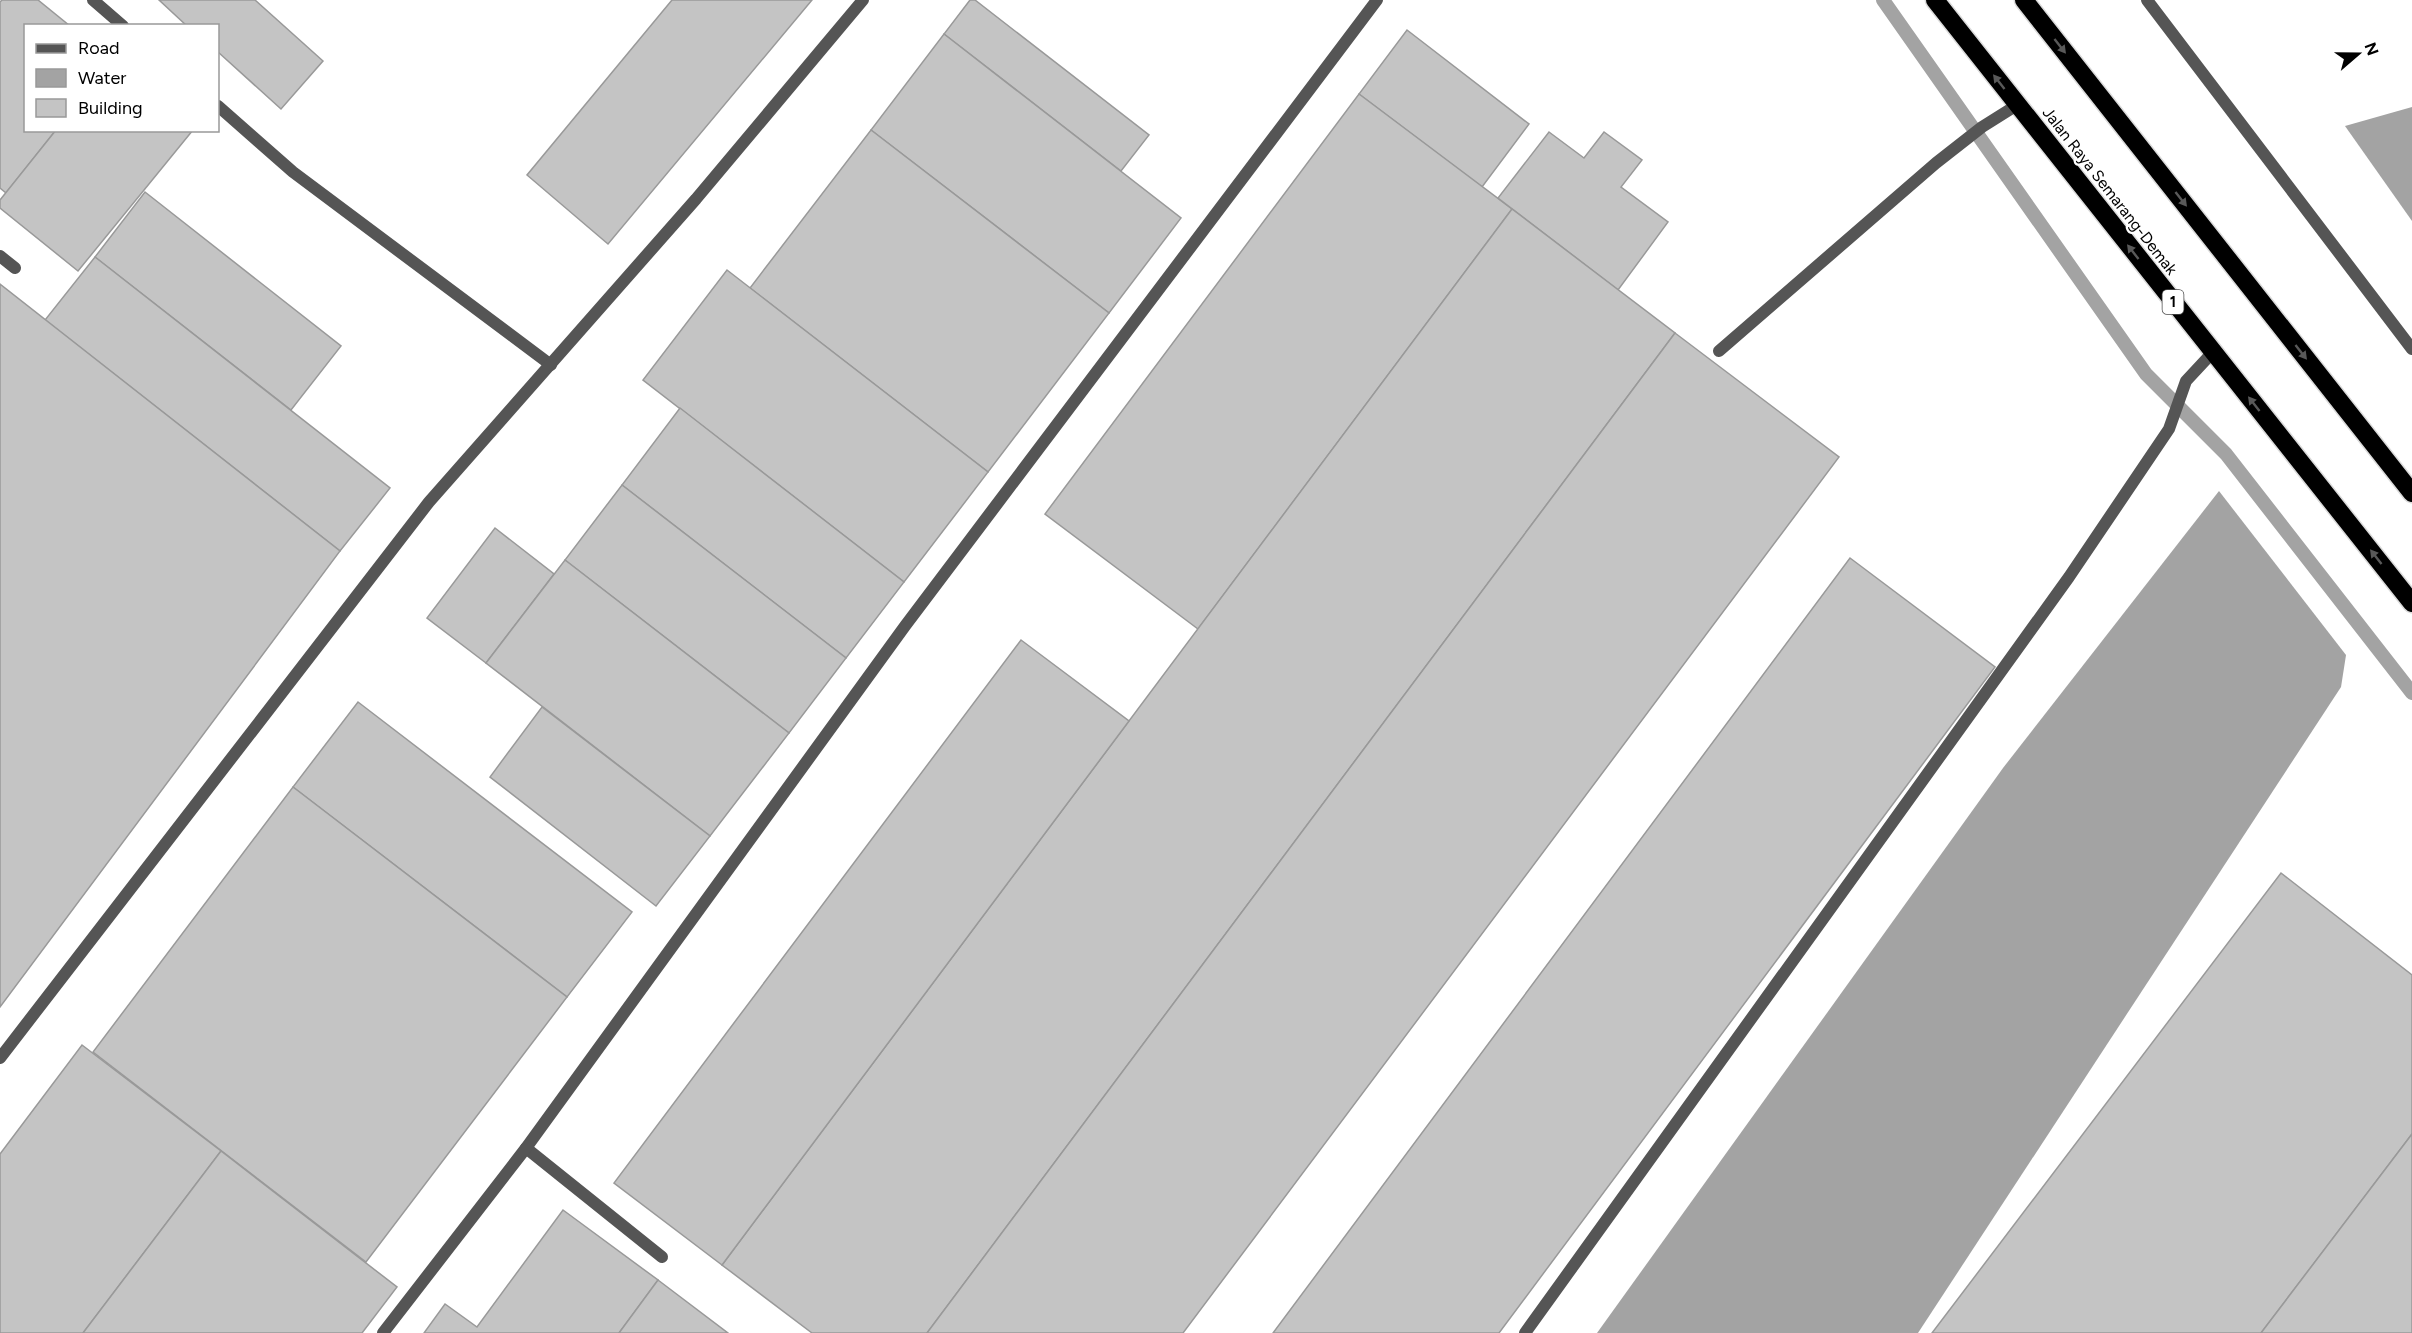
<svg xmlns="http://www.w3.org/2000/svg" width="2412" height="1333" viewBox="0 0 2412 1333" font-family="Figtree,sans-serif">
<rect width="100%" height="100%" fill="#fff"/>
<g fill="#a3a3a3">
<path d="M2412,107V221L2345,126Z"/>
<path d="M2219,491L2346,655L2341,687L1918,1333H1597L2003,768Z"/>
</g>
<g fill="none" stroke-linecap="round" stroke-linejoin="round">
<path stroke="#a3a3a3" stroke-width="14" d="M1883,0L2146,374L2226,454L2412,693"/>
</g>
<g fill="#c4c4c4" stroke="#999" stroke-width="1.5">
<path d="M2,0H38L70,26H26V130H56L6,193L0,188V2Z"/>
<path d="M159,0H255L323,61L281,109L218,52V26H187Z"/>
<path d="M672,0H812L608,244L527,175Z"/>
<path d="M970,0H975L1149,135L1121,171L944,34Z"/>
<path d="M1407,30L1529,124L1482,187L1359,94Z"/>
<path d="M944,34L1181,218L1109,313L871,130Z"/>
<path d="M1359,94L1512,209L1198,629L1045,514Z"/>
<path d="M56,130H193L78,271L0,208V200Z"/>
<path d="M871,130L1109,313L988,472L750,288Z"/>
<path d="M1549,132L1584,158L1604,132L1642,160L1621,187L1668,222L1618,290L1498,198Z"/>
<path d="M145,192L341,346L291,410L95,257Z"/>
<path d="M1512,209L1675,333L927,1333H812L722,1265Z"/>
<path d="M95,257L390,488L340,551L45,320Z"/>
<path d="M727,270L988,472L904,582L643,380Z"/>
<path d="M0,284L340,551L0,1007Z"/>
<path d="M1675,333L1839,457L1183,1333H927Z"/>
<path d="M680,408L904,582L846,658L622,485Z"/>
<path d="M622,485L846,658L789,733L565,560Z"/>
<path d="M495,528L554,574L486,663L427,618Z"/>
<path d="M1850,558L1995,667L1499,1333H1273Z"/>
<path d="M565,560L789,733L710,836L486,663Z"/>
<path d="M1021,640L1129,721L722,1265L614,1183Z"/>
<path d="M358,702L632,912L567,997L293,787Z"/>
<path d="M542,707L710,836L656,906L490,777Z"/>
<path d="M293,787L567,997L366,1262L93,1052Z"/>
<path d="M2281,873L2412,975V1134L2261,1333H1932Z"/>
<path d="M82,1045L221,1151L83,1333H0V1154Z"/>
<path d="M2412,1134V1333H2261Z"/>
<path d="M221,1151L397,1287L362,1333H83Z"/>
<path d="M563,1210L658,1280L619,1333H424L445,1304L477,1327Z"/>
<path d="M658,1280L728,1333H619Z"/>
</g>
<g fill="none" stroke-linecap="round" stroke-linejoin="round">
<g stroke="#dbdbdb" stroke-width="21">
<g id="highway">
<path d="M1935,0L2412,603"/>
<path d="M2024,0L2412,493"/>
</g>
</g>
<g stroke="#555" stroke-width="12">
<path d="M93,0L123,26"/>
<path d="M218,106L293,172L551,365"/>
<path d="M0,256L15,268"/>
<path d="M1719,351L1936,163L1982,127L2017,105"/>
<path d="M0,1058L429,502L696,199L863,0"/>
<path d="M526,1148L662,1257"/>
<path d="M383,1333L526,1148L905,626L1377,0"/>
<path d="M1525,1333L2069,577L2169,429L2186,381L2213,352"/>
</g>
<path stroke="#555" stroke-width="12" d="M2147,0L2412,349"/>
<use href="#highway" stroke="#000" stroke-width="18"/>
</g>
<defs><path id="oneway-solid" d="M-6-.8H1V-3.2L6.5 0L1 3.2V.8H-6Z" transform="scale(1.5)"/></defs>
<g fill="#595959">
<use href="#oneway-solid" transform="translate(2060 46) rotate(52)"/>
<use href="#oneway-solid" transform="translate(1999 82) rotate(-128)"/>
<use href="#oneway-solid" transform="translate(2181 199) rotate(52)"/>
<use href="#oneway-solid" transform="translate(2133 252) rotate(-128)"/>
<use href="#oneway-solid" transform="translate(2301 352) rotate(52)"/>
<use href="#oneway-solid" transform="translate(2254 404) rotate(-128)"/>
<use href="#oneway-solid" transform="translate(2376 557) rotate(-128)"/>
</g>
<g text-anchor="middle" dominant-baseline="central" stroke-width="4.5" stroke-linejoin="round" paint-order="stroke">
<rect fill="#fff" stroke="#4c4c4c" stroke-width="1.5" x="2162.5" y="290" width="21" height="24" rx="4.5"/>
<g font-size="15" font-weight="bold" fill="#000">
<text x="2173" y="302">1</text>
</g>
<g font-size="16" fill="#000" stroke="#fff">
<text transform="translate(2110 191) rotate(52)">Jalan Raya Semarang-Demak</text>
</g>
</g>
<rect x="24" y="24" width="195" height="108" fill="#ffffff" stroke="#999999" stroke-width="1.5"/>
<rect x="36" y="44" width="30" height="9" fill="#555555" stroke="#999999" stroke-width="1.5"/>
<text x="78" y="54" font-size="18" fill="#000000">Road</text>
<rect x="36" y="69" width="30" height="18" fill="#a3a3a3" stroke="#999999" stroke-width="1.5"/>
<text x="78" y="84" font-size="18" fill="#000000">Water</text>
<rect x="36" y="99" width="30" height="18" fill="#c4c4c4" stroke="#999999" stroke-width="1.5"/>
<text x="78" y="114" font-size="18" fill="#000000">Building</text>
<g transform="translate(2358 54) rotate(70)" stroke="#ffffff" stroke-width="4.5" paint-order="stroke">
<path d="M0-4.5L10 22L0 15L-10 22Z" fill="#000000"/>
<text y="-9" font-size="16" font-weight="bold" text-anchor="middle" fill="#000000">N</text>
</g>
</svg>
